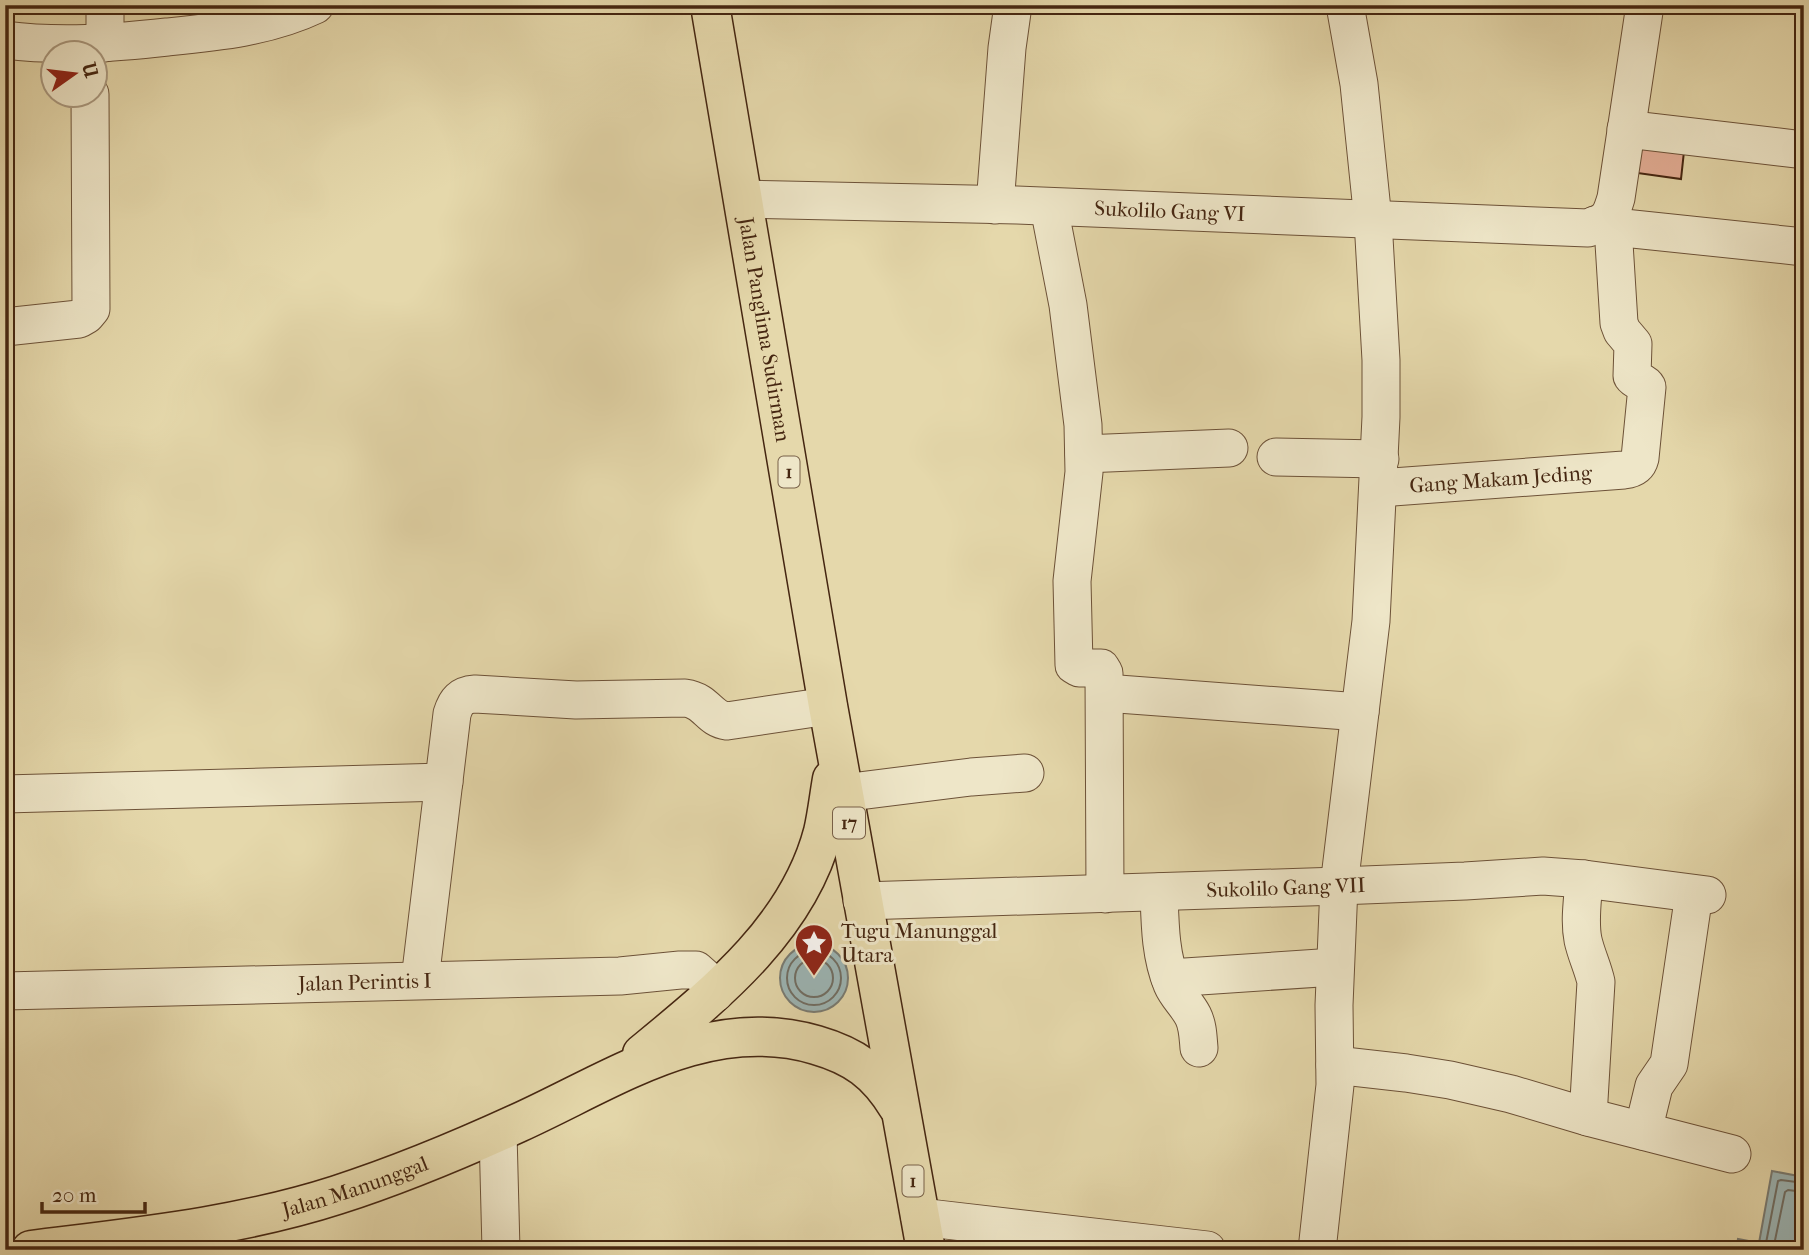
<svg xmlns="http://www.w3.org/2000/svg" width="1809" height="1255" viewBox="0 0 1809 1255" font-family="'IM FELL French Canon',serif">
<rect width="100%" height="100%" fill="#e5d8ab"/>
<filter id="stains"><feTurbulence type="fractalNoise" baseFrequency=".00286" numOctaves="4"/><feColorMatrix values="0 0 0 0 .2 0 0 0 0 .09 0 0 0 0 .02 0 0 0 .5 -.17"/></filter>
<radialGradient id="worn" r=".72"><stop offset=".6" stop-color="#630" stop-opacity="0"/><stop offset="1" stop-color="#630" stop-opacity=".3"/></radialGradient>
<path fill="#b1bf8c" stroke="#7b724e" stroke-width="2" d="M960,1234L1090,1250H963Z"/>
<g fill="#9cb6b6" stroke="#797c74" stroke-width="2">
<circle cx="814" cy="978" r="34"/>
<path d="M1772,1171L1804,1177V1250H1736L1738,1239L1759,1243Z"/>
</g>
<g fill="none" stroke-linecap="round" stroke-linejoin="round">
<g stroke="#706e64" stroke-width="2">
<circle cx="814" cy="978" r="27"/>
<circle cx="814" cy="978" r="19"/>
<path d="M1760,1250L1766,1243L1778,1181L1781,1180L1804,1183"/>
<path d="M1773,1250L1785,1192L1788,1190L1804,1192"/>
</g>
</g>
<path fill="#e4ae96" stroke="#452611" stroke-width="2" d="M1628,134L1685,142L1681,179L1623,171Z"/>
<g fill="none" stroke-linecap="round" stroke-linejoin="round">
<g stroke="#6d5238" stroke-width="39">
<g id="minor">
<path d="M5,40C60,47 113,43 167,37C217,32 269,27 315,5"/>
<path d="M105,43V5"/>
<path d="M1626,129L1804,150"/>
<path id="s1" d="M743,199L1017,205L1588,228C1608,221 1610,218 1616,198L1645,5"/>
<path d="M995,205L1007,48L1013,5"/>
<path d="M1049,207L1068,305L1083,425L1084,472L1072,581L1074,665L1079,668H1101L1104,673L1105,894"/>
<path d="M1595,225L1804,247"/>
<path d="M5,327L79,319L86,315L91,309L90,94"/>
<path d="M1084,454L1229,448"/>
<path d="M1276,457L1380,459"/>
<path id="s2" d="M1379,488L1624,470C1632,469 1638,466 1640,458L1647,387C1644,381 1636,382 1632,376L1633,344L1622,331L1619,323L1613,227"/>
<path d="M1105,693L1360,712"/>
<path d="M843,793L971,777L1025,773"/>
<path d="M5,794L444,782"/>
<path d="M1584,879C1583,899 1579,920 1583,940C1586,954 1593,968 1596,982L1588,1117"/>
<path d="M1159,892C1160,923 1160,955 1172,984C1177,996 1187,1004 1193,1016C1198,1026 1198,1037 1199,1048"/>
<path id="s3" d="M862,901L1339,886L1465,881L1543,876L1584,879L1707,895"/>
<path d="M1170,978L1335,967"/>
<path d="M420,980L452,714C456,701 461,695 475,694L576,700L685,698C707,701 709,719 727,721L828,706"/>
<path id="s4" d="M5,991L620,976L680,970H696L705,978L715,993"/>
<path d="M1335,1065L1406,1073L1450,1080L1511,1094L1588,1117L1732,1154"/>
<path d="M1643,1131L1654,1086L1669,1064L1694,894"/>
<path d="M498,1133L501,1250"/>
<path d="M920,1217L1207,1250"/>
<path d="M1317,1250L1335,1085L1334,1005L1339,886L1371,621L1381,417V360L1373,220L1359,84L1345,5"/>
</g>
</g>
<g stroke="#452611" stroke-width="41">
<g id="highway">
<path id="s5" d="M710,5L828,706L926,1250"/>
<path d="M642,1054C715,994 798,928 823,832C827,815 829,796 832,779"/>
<path id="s6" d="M31,1250C133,1237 238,1227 337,1195C399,1175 459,1150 518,1123C613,1080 707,1013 816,1045C854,1056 877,1072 898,1107"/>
</g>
</g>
<use href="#minor" stroke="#eee6c8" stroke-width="37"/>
<use href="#highway" stroke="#e5d8ab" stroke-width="38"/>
</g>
<defs>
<g id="sight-pin" transform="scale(2.0125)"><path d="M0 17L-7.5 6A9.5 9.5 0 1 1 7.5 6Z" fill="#8f2418" stroke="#eee6c8"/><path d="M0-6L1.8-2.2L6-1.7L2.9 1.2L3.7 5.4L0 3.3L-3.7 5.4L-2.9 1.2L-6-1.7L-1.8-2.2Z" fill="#fff"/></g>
</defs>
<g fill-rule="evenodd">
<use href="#sight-pin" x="814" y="943"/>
</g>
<g text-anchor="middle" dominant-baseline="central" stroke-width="6" stroke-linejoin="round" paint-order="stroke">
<g fill="#eee6c8" stroke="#786048" stroke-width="2">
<rect x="778.5" y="456.5" width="21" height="31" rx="5"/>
<rect x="833" y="807.5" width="32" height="31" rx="5"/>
<rect x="902.5" y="1165.5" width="21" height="31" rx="5"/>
</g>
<g font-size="19" font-weight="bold" fill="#452611">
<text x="789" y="472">1</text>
<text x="849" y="823">17</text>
<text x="913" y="1181">1</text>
</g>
<g font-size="21" fill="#452611" stroke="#eee6c8">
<text stroke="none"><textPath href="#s1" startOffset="427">Sukolilo Gang VI</textPath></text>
<text stroke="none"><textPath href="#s5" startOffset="329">Jalan Panglima Sudirman</textPath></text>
<text stroke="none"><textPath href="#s2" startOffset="122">Gang Makam Jeding</textPath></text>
<text stroke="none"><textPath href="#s3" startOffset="424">Sukolilo Gang VII</textPath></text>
<text stroke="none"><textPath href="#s4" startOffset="360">Jalan Perintis I</textPath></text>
<text stroke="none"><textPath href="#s6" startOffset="331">Jalan Manunggal</textPath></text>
</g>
<g font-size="21" fill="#452611" stroke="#eee6c8" text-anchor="start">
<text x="841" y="931">Tugu Manunggal<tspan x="841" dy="24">Utara</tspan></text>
</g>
</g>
<rect width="1809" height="1255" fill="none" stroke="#e5d8ab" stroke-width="28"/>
<rect x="7" y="7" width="1795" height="1241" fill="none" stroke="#452611" stroke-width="3.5"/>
<rect x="14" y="14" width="1781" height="1227" fill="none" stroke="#452611" stroke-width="2"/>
<g transform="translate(74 74) rotate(76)"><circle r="33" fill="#eee6c8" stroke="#aa997f" stroke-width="2"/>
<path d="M0-5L12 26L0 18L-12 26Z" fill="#8f2418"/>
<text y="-10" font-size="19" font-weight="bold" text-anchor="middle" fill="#452611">U</text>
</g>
<path d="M42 1202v10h103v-10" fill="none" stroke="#452611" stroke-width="3.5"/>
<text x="52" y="1202" font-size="21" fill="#452611" stroke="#eee6c8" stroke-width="5" paint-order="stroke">20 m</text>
<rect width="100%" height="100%" filter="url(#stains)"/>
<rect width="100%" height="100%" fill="url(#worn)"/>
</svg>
